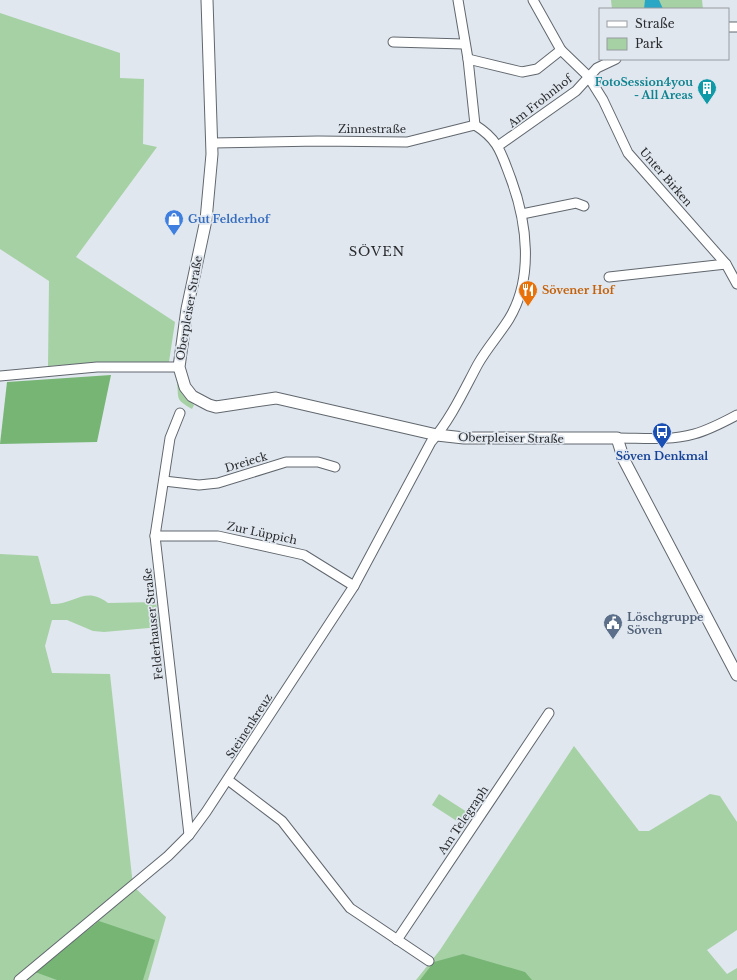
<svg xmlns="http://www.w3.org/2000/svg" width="737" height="980" viewBox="0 0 737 980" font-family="'Libre Baskerville',serif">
<rect width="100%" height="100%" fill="#e0e7ef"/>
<g fill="#a6d1a4">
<path d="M611,0H702L703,9H612Z"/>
<path d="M0,13L120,53V78L144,79L143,144L157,147L76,257L175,322L169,362L48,366L49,281L0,249Z"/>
<path d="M177,382L183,395L194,405L192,409C175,399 179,400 177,382Z"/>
<path d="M0,554L38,556L51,604C75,605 85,585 108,603L156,602L160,627L104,632L93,631L67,620H52L45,646L52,673L110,674L133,886L166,917L148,980H0Z"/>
<path d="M574,746L639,831H649L710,794L720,796L737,822V930L707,950L727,974L737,968V980H416L440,950Z"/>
<path d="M439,794L470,814L463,825L432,805Z"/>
</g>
<g fill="#77b575">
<path d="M111,375L97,442L0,444L7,382Z"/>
<path d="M99,921L155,940L143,980H57L35,972Z"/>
<path d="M463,954L525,972L532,980H420L434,962Z"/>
</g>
<path fill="#29a7c4" d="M645,0H659L663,9H644Z"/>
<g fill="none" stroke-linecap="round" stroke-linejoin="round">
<g stroke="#61676e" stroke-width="11">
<g id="minor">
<path d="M458,0L468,59L475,125"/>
<path d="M533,0L561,50L588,76L603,100L628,153L726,264L737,284"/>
<path d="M728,27H737"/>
<path d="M393,42L464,44"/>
<path d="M468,59L522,72L537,69L561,50"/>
<path d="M498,146L576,91L597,68L616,59"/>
<path d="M522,214L576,203L584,206"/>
<path d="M609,277L726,264"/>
<path d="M0,376L97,367H179"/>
<path d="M180,413L170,438L155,536L189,835"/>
<path d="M617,438C643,438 669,441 694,434C709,430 724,422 737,415"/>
<path d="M164,481L199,485L218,483L286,462H318L335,467"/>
<path d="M155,536H218L304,555L354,586"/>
<path d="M228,780L282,821L350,908L429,961"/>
<path d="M397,940L549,713"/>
<path d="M19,980L168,856L189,835L206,812L354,586L431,442C451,419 464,390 478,364C487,348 499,335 509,319C534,278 527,222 511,179C501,153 499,140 475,125L407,142L318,141L212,143"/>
</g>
</g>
<g stroke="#61676e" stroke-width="13">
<path id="major" d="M207,0L212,154L206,220L187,309L179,367L185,387L192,396L209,405L216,407L276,398L437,435L464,438H617L624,460L737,675"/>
</g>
<use href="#minor" stroke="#fff" stroke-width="9"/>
<use href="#major" stroke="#fff" stroke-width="11"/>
</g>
<defs>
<g id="building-pin" transform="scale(1)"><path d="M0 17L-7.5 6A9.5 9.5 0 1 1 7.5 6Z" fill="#0f9aa8" stroke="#e0e7ef"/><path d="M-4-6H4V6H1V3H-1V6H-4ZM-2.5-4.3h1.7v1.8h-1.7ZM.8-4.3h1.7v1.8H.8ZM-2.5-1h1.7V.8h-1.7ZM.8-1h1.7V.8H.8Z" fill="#fff"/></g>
<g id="shop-pin" transform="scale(1)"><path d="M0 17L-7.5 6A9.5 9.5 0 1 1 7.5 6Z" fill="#3f7fe0" stroke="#e0e7ef"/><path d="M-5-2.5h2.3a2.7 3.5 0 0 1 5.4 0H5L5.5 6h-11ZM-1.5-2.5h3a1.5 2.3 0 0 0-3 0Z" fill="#fff"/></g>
<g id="restaurant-pin" transform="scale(1)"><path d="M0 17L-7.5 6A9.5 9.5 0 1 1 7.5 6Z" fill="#e8710a" stroke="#e0e7ef"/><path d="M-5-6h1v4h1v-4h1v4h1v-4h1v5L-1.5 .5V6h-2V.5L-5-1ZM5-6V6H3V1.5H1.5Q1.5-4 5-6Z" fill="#fff"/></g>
<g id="bus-pin" transform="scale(1)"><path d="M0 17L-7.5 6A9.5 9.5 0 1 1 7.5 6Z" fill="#1a4fb4" stroke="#e0e7ef"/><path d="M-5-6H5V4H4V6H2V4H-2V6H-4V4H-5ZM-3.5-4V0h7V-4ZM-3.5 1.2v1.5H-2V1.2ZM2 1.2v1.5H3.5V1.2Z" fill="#fff"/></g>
<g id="civic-pin" transform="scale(1)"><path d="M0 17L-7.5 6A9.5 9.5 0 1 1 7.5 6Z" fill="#5c6f8a" stroke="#e0e7ef"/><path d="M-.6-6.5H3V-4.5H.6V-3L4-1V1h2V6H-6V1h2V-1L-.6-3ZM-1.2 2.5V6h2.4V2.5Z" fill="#fff"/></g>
</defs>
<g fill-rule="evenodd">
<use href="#building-pin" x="707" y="88"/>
<use href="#shop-pin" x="174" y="219"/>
<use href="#restaurant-pin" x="528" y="290"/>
<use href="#bus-pin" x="662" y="432"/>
<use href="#civic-pin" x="613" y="623"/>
</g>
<g text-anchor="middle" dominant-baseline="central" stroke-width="3.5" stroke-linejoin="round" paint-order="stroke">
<g font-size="11" font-weight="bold" fill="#0d838f" stroke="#e0e7ef" text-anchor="end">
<text x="693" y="82">FotoSession4you<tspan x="693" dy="13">- All Areas</tspan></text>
</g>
<g font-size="11" fill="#292b2e" stroke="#e0e7ef">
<text transform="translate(540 101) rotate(-38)">Am Frohnhof</text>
<text x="372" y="129">Zinnestraße</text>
<text transform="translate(666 177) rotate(49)">Unter Birken</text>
<text transform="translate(189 308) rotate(-80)">Oberpleiser Straße</text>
<text transform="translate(511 438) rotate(1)">Oberpleiser Straße</text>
<text transform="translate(246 462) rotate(-17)">Dreieck</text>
<text transform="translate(262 533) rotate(12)">Zur Lüppich</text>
<text transform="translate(153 624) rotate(-96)">Felderhauser Straße</text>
<text transform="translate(249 726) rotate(-57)">Steinenkreuz</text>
<text transform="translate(463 820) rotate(-56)">Am Telegraph</text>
</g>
<g font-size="11" font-weight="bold" fill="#366cbe" stroke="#e0e7ef" text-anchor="start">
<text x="188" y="219">Gut Felderhof</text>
</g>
<g font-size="11" font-weight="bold" fill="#c56008" stroke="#e0e7ef" text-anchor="start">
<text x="542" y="290">Sövener Hof</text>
</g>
<g font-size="11" font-weight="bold" fill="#164399" stroke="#e0e7ef">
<text x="662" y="456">Söven Denkmal</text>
</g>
<g font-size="11" font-weight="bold" fill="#4e5e75" stroke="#e0e7ef" text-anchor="start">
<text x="627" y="617">Löschgruppe<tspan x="627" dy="13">Söven</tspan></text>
</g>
<g font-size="13" letter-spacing="1" fill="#292b2e" stroke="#e0e7ef">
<text x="377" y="251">SÖVEN</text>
</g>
</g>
<rect x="599" y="8" width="130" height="52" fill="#e0e7ef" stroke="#979ca2"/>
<rect x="607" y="21" width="20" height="6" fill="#ffffff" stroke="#979ca2"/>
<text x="635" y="28" font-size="12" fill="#292b2e">Straße</text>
<rect x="607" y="38" width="20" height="12" fill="#a6d1a4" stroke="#979ca2"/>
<text x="635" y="48" font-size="12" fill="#292b2e">Park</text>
</svg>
